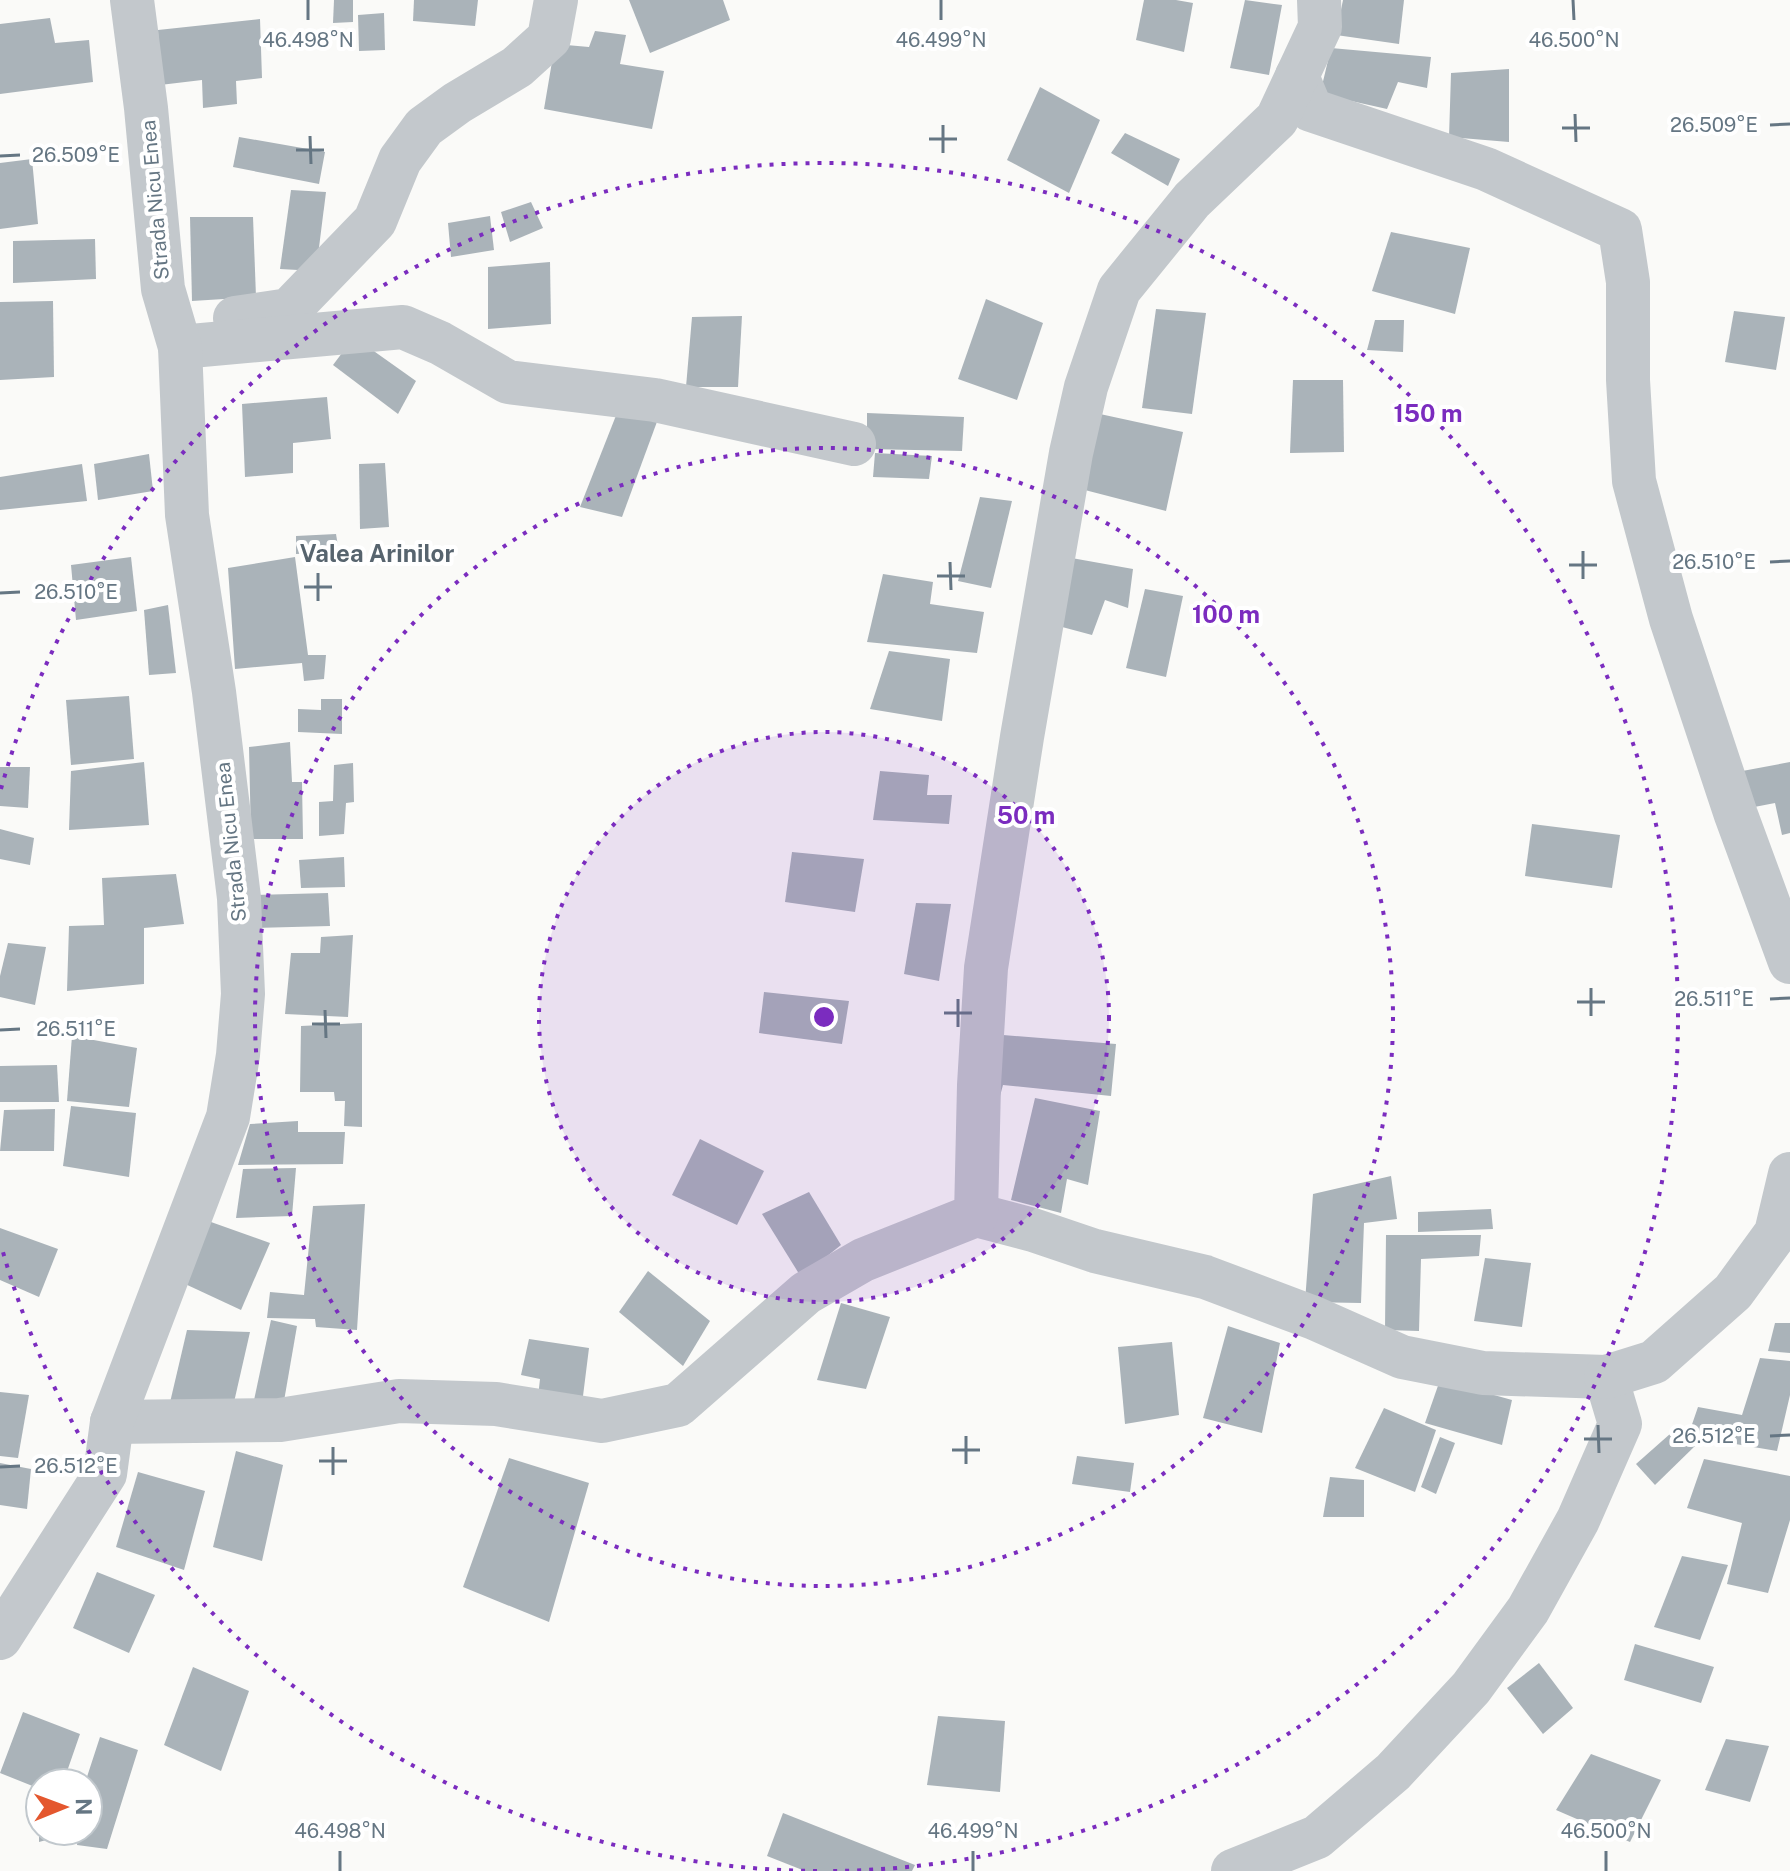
<svg xmlns="http://www.w3.org/2000/svg" width="1790" height="1871" viewBox="0 0 1790 1871" font-family="'Public Sans',sans-serif">
<rect width="100%" height="100%" fill="#fafaf8"/>
<g fill="#aab3b9">
<path d="M334,0H353V22L333,23Z"/>
<path d="M414,0H478L475,26L413,21Z"/>
<path d="M629,0H723L730,20L650,53Z"/>
<path d="M1144,0H1176L1193,3L1184,52L1136,40Z"/>
<path d="M1245,0L1282,5L1269,75L1230,68Z"/>
<path d="M1343,0H1404L1399,44L1336,35Z"/>
<path d="M384,13L385,50L359,51L358,15Z"/>
<path d="M50,18L55,43L89,40L93,82L0,94V24Z"/>
<path d="M260,19L262,78L236,81L237,104L203,108L202,80L160,85L158,30Z"/>
<path d="M595,31L626,35L620,64L664,71L652,129L544,109L555,44L589,47Z"/>
<path d="M1331,48L1431,57L1427,88L1398,82L1387,109L1320,94Z"/>
<path d="M1509,69V142L1449,137L1451,73Z"/>
<path d="M1040,87L1100,120L1069,193L1007,160Z"/>
<path d="M1125,133L1180,159L1168,186L1111,153Z"/>
<path d="M239,137L325,152L319,184L233,167Z"/>
<path d="M32,159L38,224L0,229V163Z"/>
<path d="M291,190L326,192L316,271L280,269Z"/>
<path d="M531,202L543,228L510,242L501,212Z"/>
<path d="M490,216L494,250L451,257L448,223Z"/>
<path d="M190,217H253L256,297L192,301Z"/>
<path d="M1391,232L1470,248L1455,314L1372,291Z"/>
<path d="M95,239L96,279L13,283V241Z"/>
<path d="M550,262L551,324L488,329V267Z"/>
<path d="M986,299L1043,323L1017,400L958,379Z"/>
<path d="M53,301L54,377L0,380V302Z"/>
<path d="M1156,309L1206,313L1192,414L1142,408Z"/>
<path d="M1734,311L1785,317L1776,370L1725,362Z"/>
<path d="M742,316L738,387H686L692,317Z"/>
<path d="M1375,320H1404L1403,352L1367,350Z"/>
<path d="M354,337L416,381L398,414L333,365Z"/>
<path d="M1293,380H1343L1344,452L1290,453Z"/>
<path d="M327,397L331,439L293,443V473L245,477L242,404Z"/>
<path d="M617,413L658,419L622,517L580,507Z"/>
<path d="M867,413L964,417L962,451L867,449Z"/>
<path d="M1100,414L1183,432L1166,511L1081,489Z"/>
<path d="M875,453L932,456L929,479L873,477Z"/>
<path d="M149,454L153,491L98,500L94,464Z"/>
<path d="M385,463L389,527L360,529L359,464Z"/>
<path d="M82,464L87,501L0,510V477Z"/>
<path d="M980,497L1012,501L991,588L958,581Z"/>
<path d="M336,534L339,552L296,554V536Z"/>
<path d="M131,557L137,611L76,620L71,565Z"/>
<path d="M295,557L308,655H326L324,679L304,681L302,663L235,669L228,568Z"/>
<path d="M1066,557L1133,569L1128,608L1105,600L1092,635L1051,624Z"/>
<path d="M883,574L933,582L930,604L984,612L977,653L867,642Z"/>
<path d="M1145,589L1183,596L1166,677L1126,668Z"/>
<path d="M168,605L176,673L149,675L144,610Z"/>
<path d="M889,651L950,659L942,721L870,709Z"/>
<path d="M129,696L134,759L71,765L66,700Z"/>
<path d="M321,699H342V734L298,732V709L321,710Z"/>
<path d="M290,742L292,782H302L303,839H251L249,747Z"/>
<path d="M144,762L149,825L69,830L71,771Z"/>
<path d="M1790,762V833L1782,835L1775,803L1744,809L1737,772Z"/>
<path d="M353,763L354,802L346,803L344,834L319,836V802L333,801L334,765Z"/>
<path d="M0,767H30L28,808L0,806Z"/>
<path d="M880,771L929,775L927,795H952L949,824L873,820Z"/>
<path d="M1532,824L1620,835L1612,888L1525,876Z"/>
<path d="M0,829L34,838L30,865L0,859Z"/>
<path d="M792,852L864,859L855,912L785,902Z"/>
<path d="M344,857L345,887L301,888L299,860Z"/>
<path d="M176,874L184,924L144,928V984L67,991L69,926L104,925L102,878Z"/>
<path d="M328,893L330,926L252,928L251,895Z"/>
<path d="M916,903L951,904L939,981L904,974Z"/>
<path d="M353,935L348,1017L285,1014L291,953H320L321,937Z"/>
<path d="M8,943L46,947L35,1005L0,997V976Z"/>
<path d="M764,992L849,1001L842,1044L759,1033Z"/>
<path d="M362,1023V1127L344,1126L345,1101H335L334,1092H300L301,1026Z"/>
<path d="M991,1034L1116,1044L1111,1096L1003,1085L997,1107Z"/>
<path d="M72,1036L137,1048L129,1107L67,1101Z"/>
<path d="M57,1065L59,1102H0V1066Z"/>
<path d="M1035,1098L1100,1111L1088,1185L1067,1179L1061,1213L1011,1200Z"/>
<path d="M71,1106L136,1113L129,1177L63,1166Z"/>
<path d="M55,1109L54,1151H0L4,1110Z"/>
<path d="M298,1121V1132H345L343,1164L238,1165L250,1124Z"/>
<path d="M700,1139L764,1171L737,1225L672,1195Z"/>
<path d="M296,1168L292,1216L236,1218L243,1169Z"/>
<path d="M1391,1176L1397,1219L1364,1223L1361,1303L1305,1302L1313,1194Z"/>
<path d="M809,1192L841,1245L801,1277L762,1214Z"/>
<path d="M365,1204L357,1330L316,1327L315,1319L267,1318L270,1292L304,1295L313,1206Z"/>
<path d="M1491,1209L1493,1229L1418,1232V1212Z"/>
<path d="M211,1222L270,1243L241,1310L183,1283Z"/>
<path d="M0,1228L58,1249L39,1297L0,1280Z"/>
<path d="M1386,1235H1481L1479,1256L1421,1259L1419,1331L1385,1330Z"/>
<path d="M1485,1258L1531,1263L1522,1327L1474,1321Z"/>
<path d="M648,1271L710,1321L683,1366L619,1312Z"/>
<path d="M841,1303L890,1317L866,1389L817,1380Z"/>
<path d="M271,1320L297,1326L284,1401L253,1405Z"/>
<path d="M1775,1323H1790V1353L1768,1351Z"/>
<path d="M1228,1326L1280,1343L1262,1433L1203,1418Z"/>
<path d="M187,1330L250,1332L232,1411H168Z"/>
<path d="M529,1339L589,1348L582,1404L538,1397L540,1379L521,1375Z"/>
<path d="M1172,1342L1179,1415L1125,1424L1118,1347Z"/>
<path d="M1760,1358L1790,1361V1395L1777,1451L1688,1436L1698,1407L1742,1415Z"/>
<path d="M1440,1380L1512,1400L1502,1445L1425,1423Z"/>
<path d="M0,1392L29,1395L18,1458L0,1456Z"/>
<path d="M1384,1408L1436,1430L1415,1492L1355,1468Z"/>
<path d="M1679,1426L1696,1445L1655,1485L1636,1464Z"/>
<path d="M1440,1437L1455,1443L1436,1494L1421,1487Z"/>
<path d="M236,1451L283,1465L262,1561L213,1547Z"/>
<path d="M1077,1456L1134,1463L1130,1492L1072,1484Z"/>
<path d="M509,1458L589,1483L549,1622L463,1587Z"/>
<path d="M1704,1459L1790,1476V1520L1768,1593L1727,1584L1742,1523L1687,1508Z"/>
<path d="M0,1463L31,1469L27,1509L0,1505Z"/>
<path d="M138,1472L205,1491L184,1570L116,1547Z"/>
<path d="M1330,1477L1364,1480V1517H1323Z"/>
<path d="M1682,1556L1728,1565L1700,1640L1654,1627Z"/>
<path d="M97,1572L155,1595L129,1653L73,1628Z"/>
<path d="M1635,1644L1714,1667L1701,1703L1624,1680Z"/>
<path d="M1539,1663L1573,1708L1543,1734L1507,1688Z"/>
<path d="M193,1667L249,1691L221,1771L164,1745Z"/>
<path d="M23,1712L80,1734L63,1783H40V1807L29,1804L35,1787L0,1773Z"/>
<path d="M938,1716L1005,1721L1000,1792L927,1785Z"/>
<path d="M100,1737L138,1750L107,1849L77,1845L78,1831H88V1783H85Z"/>
<path d="M1726,1739L1769,1746L1750,1802L1705,1790Z"/>
<path d="M1591,1754L1661,1780L1630,1842L1556,1810Z"/>
<path d="M783,1813L915,1865L912,1871H805L767,1856Z"/>
<path d="M39,1831H75V1832L39,1842Z"/>
</g>
<g fill="none" stroke-linecap="round" stroke-linejoin="round">
<g stroke="#c3c8cc" stroke-width="44">
<path d="M1297,76L1311,110L1486,169L1620,230L1628,282V380L1634,481L1671,619L1736,815L1790,962"/>
<path d="M235,318L289,310L375,221L400,160L424,127L457,103L517,67L549,38L556,0"/>
<path d="M180,347L403,327L440,343L508,382L655,400L854,444"/>
<path d="M976,1215L1033,1230L1095,1251L1205,1277L1314,1318L1402,1357L1483,1373L1606,1377L1620,1424L1578,1520L1528,1610L1471,1688L1393,1772L1317,1837L1233,1871"/>
<path d="M1606,1377L1654,1362L1733,1292L1776,1233L1790,1174"/>
<path d="M112,1422L280,1420L399,1401L496,1404L602,1421L678,1405L806,1293L863,1260L976,1215L979,1085L986,968L1022,737L1071,453L1086,387L1119,290L1192,200L1277,119L1320,27L1319,0"/>
<path d="M0,1638L105,1474L112,1422L228,1117L238,1055L243,994L239,898L214,692L187,515L180,347L163,289L146,108L132,0"/>
</g>
</g>
<path fill="none" stroke="#657683" stroke-width="3" d="M308,0V20M941,0V20M1573,0L1574,20M1575,114L1576,142M943,125V153M1770,125L1790,124M1562,128H1590M310,136L311,164M929,139H957M296,150H324M0,156L20,155M1583,551V579M950,562L951,590M1770,562L1790,561M1569,565H1597M318,573V601M937,576H965M304,587H332M0,593L20,592M1591,988V1016M958,999V1027M1770,999L1790,998M1577,1002H1605M325,1010L326,1038M944,1013H972M312,1024H340M0,1030L20,1029M1598,1425L1599,1453M966,1436V1464M1770,1436L1790,1435M1584,1439H1612M333,1447V1475M952,1450H980M319,1461H347M0,1467L20,1466M340,1851V1871M973,1851V1871M1606,1851V1871"/>
<circle cx="824" cy="1017" r="285" fill="#7b2cbf" fill-opacity=".12"/>
<g fill="none" stroke="#7b2cbf" stroke-width="4" stroke-dasharray="4 8">
<circle cx="824" cy="1017" r="285"/>
<circle cx="824" cy="1017" r="569"/>
<path d="M817 1871A854 854 0 0 1 1 1245M1 789A854 854 0 1 1 831 1871"/>
</g>
<g text-anchor="middle" dominant-baseline="central" stroke-width="8" stroke-linejoin="round" paint-order="stroke">
<g font-size="20" fill="#657683" stroke="#fff">
<text transform="translate(155 200) rotate(-95)">Strada Nicu Enea</text>
<text transform="translate(231 842) rotate(-96)">Strada Nicu Enea</text>
</g>
<g font-size="24" font-weight="bold" fill="#57646e" stroke="#fff">
<text x="377" y="553">Valea Arinilor</text>
</g>
</g>
<g font-size="20" text-anchor="middle" fill="#657683" stroke="#fff" stroke-width="8" stroke-linejoin="round" paint-order="stroke">
<text x="308" y="47">46.498°N</text>
<text x="941" y="47">46.499°N</text>
<text x="1574" y="47">46.500°N</text>
<text x="1714" y="132">26.509°E</text>
<text x="76" y="162">26.509°E</text>
<text x="1714" y="569">26.510°E</text>
<text x="76" y="599">26.510°E</text>
<text x="1714" y="1006">26.511°E</text>
<text x="76" y="1036">26.511°E</text>
<text x="1714" y="1443">26.512°E</text>
<text x="76" y="1473">26.512°E</text>
<text x="340" y="1838">46.498°N</text>
<text x="973" y="1838">46.499°N</text>
<text x="1606" y="1838">46.500°N</text>
</g>
<circle cx="824" cy="1017" r="12" fill="#7b2cbf" stroke="#fff" stroke-width="4"/>
<g font-size="24" text-anchor="middle" font-weight="bold" fill="#7b2cbf" stroke="#fff" stroke-width="8" stroke-linejoin="round" paint-order="stroke">
<text x="1428" y="422">150 m</text>
<text x="1226" y="623">100 m</text>
<text x="1026" y="824">50 m</text>
</g>
<g transform="translate(64 1807) rotate(89)"><circle r="38" fill="#ffffff" stroke="#c1c8cd" stroke-width="2"/>
<path d="M0-6L14 30L0 20L-14 30Z" fill="#e4572e"/>
<text y="-12" font-size="22" font-weight="bold" text-anchor="middle" fill="#657683">N</text>
</g>
</svg>
